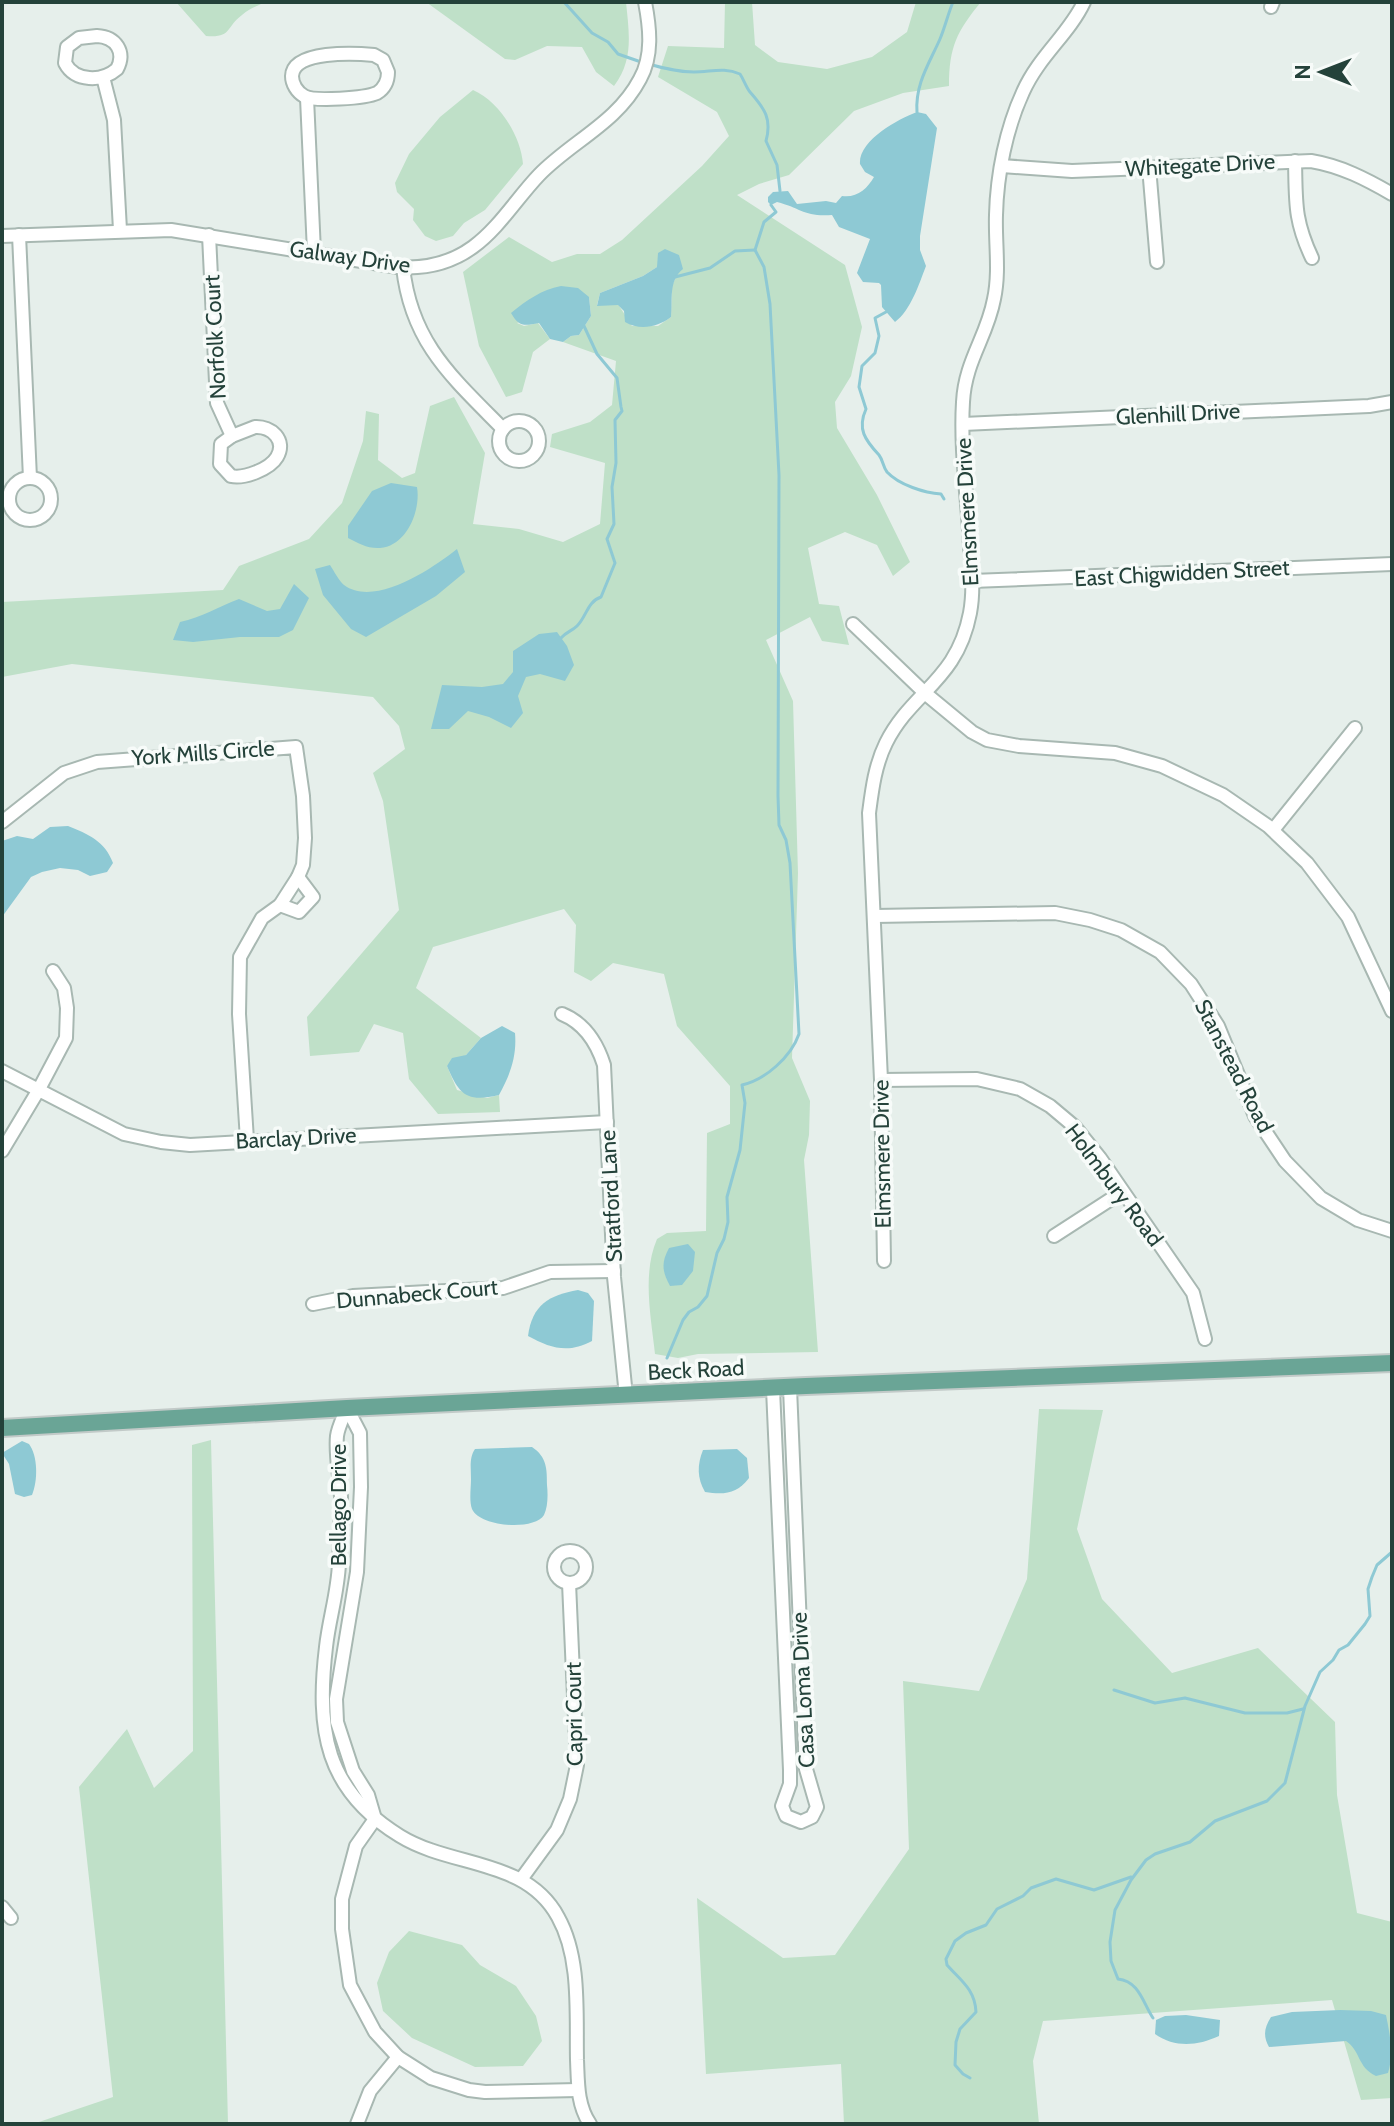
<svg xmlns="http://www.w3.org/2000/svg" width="1394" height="2126" viewBox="0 0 1394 2126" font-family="Cabin,sans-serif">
<rect width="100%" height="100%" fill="#e6efeb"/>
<g fill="#bfe0c8" fill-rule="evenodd">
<path d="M176,2H265C257,6 249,9 242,15C225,28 232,38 206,36Z"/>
<path d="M426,2H626C629,33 634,60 614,86L596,72L582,47L547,46L515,60L505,59Z"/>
<path d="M725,2H752L755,45L778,62L827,69L872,57L907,32L916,2H981C957,31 949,47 949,86L903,93L854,111L789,175L759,184L737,195L845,265L862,327L851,376L835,402L837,428L877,495L910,562L893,576L877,545L845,532L808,548L819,604L839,606L849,645L822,641L810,617L766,640L793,701L798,873L792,1058L810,1101L809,1135L804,1160L818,1352L698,1354L678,1358L655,1354C651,1317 642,1274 657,1239L667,1233L706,1231L707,1133L730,1124V1086L677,1026L664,974L613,963L591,981L574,972L576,925L564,909L433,947L416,988L481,1038L466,1055L447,1066L457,1090L487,1098L499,1095L500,1112L438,1114L409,1079L403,1033L374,1024L359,1052L310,1056L307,1017L399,910L383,801L373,773L405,749L399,726L373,697L72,664L2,677V602L223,590L239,566L309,539L342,503L363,441L366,411L379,414L378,460L402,478L415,473L430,406L454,397L485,453L473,524L519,529L563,542L600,524L605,463L550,447L552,434L590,422L612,405L616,361L563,342L571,336L579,335L591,316L589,297L517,323L524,326L538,323L550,339L533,352L522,392L506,397L479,346L463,272L509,237L552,262L577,254H600L622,240L702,166L729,136L717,112L658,77L668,46L724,48ZM657,267L678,272L672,286L671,317L658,326H632L618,304L597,305L600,293L643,276Z"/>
<path d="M473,90C499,101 521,136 523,164L485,210L464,223L453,236L436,241L425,236L413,220L414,209L397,192L395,183L409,154L440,117Z"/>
<path d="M1039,1409L1103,1410L1077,1529L1102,1599L1172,1673L1258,1648L1335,1722L1337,1795L1357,1913L1392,1922V2098L1361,2100L1332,2000L1043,2021L1033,2061L1039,2124H844L841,2064L706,2074L697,1898L783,1958L835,1955L909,1849L903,1681L979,1691L1027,1579Z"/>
<path d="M211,1440L228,2124H33L113,2097L79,1787L127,1729L154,1788L193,1751L192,1445Z"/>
<path d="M409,1931L462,1945L480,1965L516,1986L536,2016L542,2041L523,2066L475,2067L412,2038L383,2011L377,1983L389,1952Z"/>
</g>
<g fill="#8ec9d4">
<path d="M917,112L926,114L937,128L920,236V250L926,266C919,284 911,310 895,322L882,307L881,285L879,283L863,282L857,273L870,239L839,227L832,215C804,217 801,208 777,202L771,205L768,202V197L773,192L788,191L797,204L826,201L836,203L842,196C857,198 867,189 874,177L865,172L860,164C858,141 898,119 917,112Z"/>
<path d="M665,249L679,255L683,269C668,281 673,300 671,317C658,327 640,331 625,322L624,311L618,305L597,306L600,293L643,276L657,267L658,253Z"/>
<path d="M561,286L578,288L589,297L591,316L579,335L571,336L563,342L550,339L539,323C524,326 519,327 511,313C527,300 541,290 561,286Z"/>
<path d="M391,483L417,487C421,510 407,546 380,548C368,549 358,543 348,538V526L372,491Z"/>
<path d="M457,549L465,572L436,596L366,637L351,629L323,595L315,569L330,565C334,571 339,581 344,585C375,608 433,568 457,549Z"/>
<path d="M294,584L309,598L293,630L279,637H240L193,642L173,640L180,622C202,617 218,607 239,599L267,611L280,609Z"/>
<path d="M557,632L567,646L574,665L565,681L540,674L526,677L518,696L523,713L511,728L489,717L468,711L449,729H431L442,685L482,687L503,684L513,672V651L539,634Z"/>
<path d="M68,826C88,834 105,841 113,863L107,872L90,876L78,870L60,868L42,872L31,877L2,917V841L17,836L33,839L50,827Z"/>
<path d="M502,1026L515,1033C517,1057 510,1075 499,1095C466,1103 459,1094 447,1066L452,1058L466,1055L481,1038Z"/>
<path d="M688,1244L695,1252L693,1271L682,1285L670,1286C662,1271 661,1263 669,1248Z"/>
<path d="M578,1290L588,1293L594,1301L592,1341C568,1354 550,1348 528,1336C532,1305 549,1295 578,1290Z"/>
<path d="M22,1441L29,1444C38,1456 38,1481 32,1495L24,1497L15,1494L9,1464L2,1453Z"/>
<path d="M532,1447C547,1457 547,1469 547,1485C548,1494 548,1507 544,1515C534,1531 480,1527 472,1509C469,1501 471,1488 471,1479C471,1468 469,1458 475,1449Z"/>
<path d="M737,1449L747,1458L749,1478C737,1494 724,1495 705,1492C697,1478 697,1465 703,1450Z"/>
<path d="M1340,2010L1371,2011L1386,2015C1390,2035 1394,2054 1388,2073L1376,2076C1357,2067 1361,2051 1346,2041L1269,2047C1263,2036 1264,2028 1271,2017L1292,2012Z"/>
<path d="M1186,2015L1220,2020L1219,2036C1197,2046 1175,2048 1155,2034L1156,2020L1165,2016Z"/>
</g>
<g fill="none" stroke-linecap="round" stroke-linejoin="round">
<g stroke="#8ec9d4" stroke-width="3">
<path d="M564,2L592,33L608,42L618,54L641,62"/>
<path d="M648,64C663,68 678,72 694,72C711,72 724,67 740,74C744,80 746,87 750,92C765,109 772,119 766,141L777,165L780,191"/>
<path d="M917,112C915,84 929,64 940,39C945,27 948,14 953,2"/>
<path d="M675,277L710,268L735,251L755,250"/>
<path d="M886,312L875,318L879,336L875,353L862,366L859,387L866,409C857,429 865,440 879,455C883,460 883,467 887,472C899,485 925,493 941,494L944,499"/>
<path d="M561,638C566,632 572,631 577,626C587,616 587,602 601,597L615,563L607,539L614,524L612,487L616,463L615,420L622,411L621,407L617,378L597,354L584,326"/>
<path d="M667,1358L683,1320L689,1312L698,1307L707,1296L717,1253L724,1239L728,1222L727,1197L740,1150L745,1103L742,1085C765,1080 791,1057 799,1034L790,863L786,840L779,825L778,796L779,475L770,304L764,267L755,250L764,222L776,212L771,205"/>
<path d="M1114,1690L1155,1703L1185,1698L1245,1713H1287L1303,1709"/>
<path d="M1153,2018C1143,2003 1139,1981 1118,1979L1111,1961L1110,1942L1115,1910L1131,1880L1146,1860L1155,1854L1190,1842L1215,1821L1267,1801L1285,1783L1305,1706L1320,1672L1333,1660L1339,1650L1348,1645L1365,1624L1370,1616L1368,1589L1372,1577L1377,1565L1392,1552"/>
<path d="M970,2078L963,2074L955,2065L956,2042L960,2029L976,2012C975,1989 960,1980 947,1965L946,1959L955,1941L966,1933L986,1925L997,1909L1023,1896L1031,1888L1056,1879L1094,1890L1131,1877"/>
</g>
<g stroke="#a8b8b2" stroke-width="16">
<g id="minor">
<path d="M1271,7L1273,2"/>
<path d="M97,36C116,37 126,52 117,69C102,82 75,82 65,63L67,47L79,38Z"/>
<path d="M374,55L383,60L388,72C388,81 385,88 377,93C366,98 314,102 304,96C297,92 292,84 292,76C293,50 355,53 374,55Z"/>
<path d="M103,77L114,120L120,230"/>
<path d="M307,98L314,252"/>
<path d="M1295,161C1296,202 1294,220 1312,258"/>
<path d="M1002,166L1072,171L1311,161C1341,166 1366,179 1392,194"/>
<path d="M1149,167L1157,262"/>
<path d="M19,235L30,478"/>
<path d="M209,235L217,403L232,436"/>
<path d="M2,236L171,230L398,267C424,269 451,263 473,247C499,228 517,198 539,175C572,141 617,123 640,79C653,56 650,28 645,2"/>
<path d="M403,267C411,343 453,378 503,429"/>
<circle cx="519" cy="441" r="20"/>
<path d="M963,424L1369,406L1392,402"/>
<path d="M255,427C271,426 287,440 277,457C270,469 244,479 231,476L220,464L221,444L232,436Z"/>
<circle cx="30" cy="499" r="21"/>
<path d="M972,581L1392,564"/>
<path d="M853,624L926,694L972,732L987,740L1019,746L1115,753L1162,766L1223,795L1268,826L1307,863L1348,917L1392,1011"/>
<path d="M2,822L64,773L97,762L296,747L303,796L305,838L303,865L298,877L280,905L262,918L240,957L239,1014L247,1140"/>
<path d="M1273,830L1355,728"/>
<path d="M280,905L299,912L313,897L298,877"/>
<path d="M875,916L1055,913L1090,920L1121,930L1160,952L1191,984L1218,1026L1255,1116L1285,1161L1321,1198L1358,1220L1392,1231"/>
<path d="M562,1014C584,1023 597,1043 604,1065L614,1277L626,1396"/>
<path d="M2,1071L124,1134L161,1142L190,1145L607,1122"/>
<path d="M881,1080L977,1079L1020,1089L1050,1106L1075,1127L1100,1158L1193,1293L1205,1339"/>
<path d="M2,1151L38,1091L66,1038L67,1008L64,988L53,971"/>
<path d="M1054,1236L1122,1192"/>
<path d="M884,1261L881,1080L869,813C872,790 875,765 886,743C912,691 957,681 970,613C974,592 972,569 970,547C968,500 960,450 963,402C965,361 987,337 994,299C1000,271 995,243 996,215C997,174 1006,129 1023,92C1039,56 1069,34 1084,2"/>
<path d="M313,1304L353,1296L503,1288L550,1272L614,1271"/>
<path d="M773,1389L790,1770V1784L782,1806L786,1816L801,1822L812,1817L817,1807L806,1769L790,1388"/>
<path d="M347,1408C344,1416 338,1427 337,1436C335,1455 340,1477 341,1497C341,1519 340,1541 339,1563C338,1592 329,1619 326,1647C316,1730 325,1790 400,1836C452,1868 526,1858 558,1917C581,1958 576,2013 577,2060C578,2082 577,2105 590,2124"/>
<path d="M347,1408L360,1433L361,1487L357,1572L336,1699L337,1722L353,1771L368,1795L375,1819"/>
<circle cx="570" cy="1567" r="16"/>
<path d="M375,1819L356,1846L342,1899V1929L350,1985L375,2032L398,2057L431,2078L469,2090L485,2092L578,2090"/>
<path d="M522,1878L557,1830L570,1799L577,1765L569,1583"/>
<path d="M2,1907L11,1918"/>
<path d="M357,2124L370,2091L398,2057"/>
</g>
</g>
<g stroke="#c2cac8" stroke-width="20">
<path id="major" d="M2,1428L347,1408L806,1386L1392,1363"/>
</g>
<use href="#minor" stroke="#fff" stroke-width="12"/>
<use href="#major" stroke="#6aa596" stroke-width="16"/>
</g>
<g text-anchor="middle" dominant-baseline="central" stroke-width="7" stroke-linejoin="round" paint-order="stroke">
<g font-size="22" fill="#24423a" stroke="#f7fbf9">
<text transform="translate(1200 165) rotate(-3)">Whitegate Drive</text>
<text transform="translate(350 257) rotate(8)">Galway Drive</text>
<text transform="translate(215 337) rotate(-93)">Norfolk Court</text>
<text transform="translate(1178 414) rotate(-3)">Glenhill Drive</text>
<text transform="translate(967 512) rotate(-93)">Elmsmere Drive</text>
<text transform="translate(1182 573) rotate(-3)">East Chigwidden Street</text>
<text transform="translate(203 753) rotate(-4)">York Mills Circle</text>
<text transform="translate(1234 1066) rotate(63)">Stanstead Road</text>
<text transform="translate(296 1138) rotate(-3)">Barclay Drive</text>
<text transform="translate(882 1154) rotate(-91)">Elmsmere Drive</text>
<text transform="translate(1114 1185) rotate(53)">Holmbury Road</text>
<text transform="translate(611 1196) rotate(-93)">Stratford Lane</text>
<text transform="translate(417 1294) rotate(-5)">Dunnabeck Court</text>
<text transform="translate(696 1370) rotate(-3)">Beck Road</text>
<text transform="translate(338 1505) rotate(-90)">Bellago Drive</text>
<text transform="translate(803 1690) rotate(-93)">Casa Loma Drive</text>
<text transform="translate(574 1714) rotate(-91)">Capri Court</text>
</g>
</g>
<rect width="1394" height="2126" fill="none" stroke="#24423a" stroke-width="8"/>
<g transform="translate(1322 72) rotate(270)" stroke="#f7fbf9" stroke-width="6" paint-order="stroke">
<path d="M0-6L14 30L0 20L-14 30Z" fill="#24423a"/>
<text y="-12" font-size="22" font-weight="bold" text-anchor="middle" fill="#24423a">N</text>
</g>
</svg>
